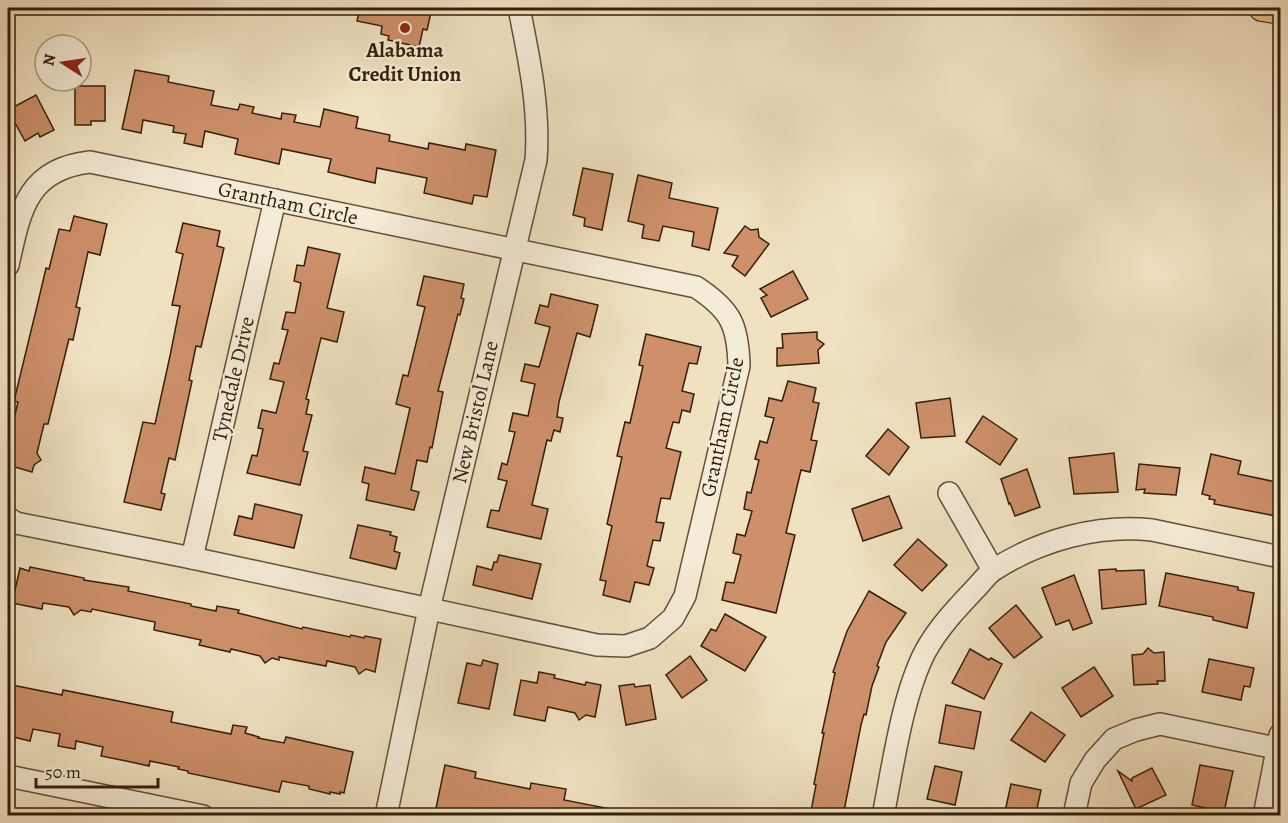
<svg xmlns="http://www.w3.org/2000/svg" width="1288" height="823" viewBox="0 0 1288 823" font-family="Alegreya,serif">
<rect width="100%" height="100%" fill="#f0e2c1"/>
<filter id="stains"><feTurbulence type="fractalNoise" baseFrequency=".00333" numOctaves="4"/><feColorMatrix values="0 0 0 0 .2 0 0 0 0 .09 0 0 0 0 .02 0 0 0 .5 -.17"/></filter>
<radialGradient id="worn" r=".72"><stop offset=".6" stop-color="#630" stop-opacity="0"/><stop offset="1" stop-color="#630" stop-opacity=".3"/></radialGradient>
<g fill="#cd906b" stroke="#341f0a" stroke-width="1.5">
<path d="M360,8H432L427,30L423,29L419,47L388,40L389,36L381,34L382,26L357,21Z"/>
<path d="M135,70L169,76L168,82L214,91L211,105L238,110L240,104L254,107L252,113L281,119L282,113L296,115L294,122L320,127L324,109L358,117L356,128L390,135L389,141L428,149L429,143L465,150L466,144L496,150L487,197L474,195L472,204L424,193L427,178L377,168L375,183L357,179L328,172L331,159L282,149L279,164L262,160L235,154L238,139L205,131L202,147L184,143L186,134L173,132L174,126L143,120L141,133L122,129Z"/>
<path d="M75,86H105V121H91V125H75Z"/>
<path d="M36,95L54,130L40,137L38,133L25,141L8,110Z"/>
<path d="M583,168L613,174L602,230L584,226L585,218L573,215Z"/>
<path d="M638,175L672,183L669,198L718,208L709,250L692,246L694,232L663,226L659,241L642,238L644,225L628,221Z"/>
<path d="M74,216L107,224L100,255L88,252L76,307L80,308L73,340L69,339L48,424H44L37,453L41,460L34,465L32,472L8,465V444L18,402L14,401L39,298L46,268L49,269L59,229L70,231Z"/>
<path d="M183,223L220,231L217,246L224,248L201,347L196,346L189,380L192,381L175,460L169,458L161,493L165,494L161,510L124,502L143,422L155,424L170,356L180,306L172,305L183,254L176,252Z"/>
<path d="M745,226L751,230L758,229L759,237L769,244L745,276L732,266L738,256L724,253Z"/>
<path d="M308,247L340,254L327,308L344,312L337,342L321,338L306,399L309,400L306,414L312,415L303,451L308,452L300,485L247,473L252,455L257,456L263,429L258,428L262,410L276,413L284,382L270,379L274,363L279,364L288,330L282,329L286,312L295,313L301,283L294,281L297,265L304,266Z"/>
<path d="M793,271L808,299L771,317L761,298L767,295L760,289Z"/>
<path d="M424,276L464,284L461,298L464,299L460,315L458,314L438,391L443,392L432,448L430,447L427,462L417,460L411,490L419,492L414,510L366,500L369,484L362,482L365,467L395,474L410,408L396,404L403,375L408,376L425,307L417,305Z"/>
<path d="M551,294L598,305L590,337L577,333L559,402L557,417L563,418L560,432L554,430L551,441L547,440L532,505L548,509L541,539L487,527L491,510L499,511L507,481L498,479L502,463L507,465L515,432L509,431L513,413L528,416L535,384L521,381L525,364L539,367L542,357L550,327L535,323L540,305L548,307Z"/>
<path d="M817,332V339L824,344L818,350L819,363L777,366V348H783L782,334Z"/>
<path d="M646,334L701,347L697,364L689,363L682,391L694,394L690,412L682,410L679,423L673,422L666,448L681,452L670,499L661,498L656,522L664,523L660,541L653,540L647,566L654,568L649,585L635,582L630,602L603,595L606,581L600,580L612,526L607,524L622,457L617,456L625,422L630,423L643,366L639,365Z"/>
<path d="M788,381L816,388L813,402L819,403L811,440L817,441L810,472L801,470L786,533L795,535L776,613L722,600L726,582L734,583L741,555L733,553L737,534L745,536L752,511L744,509L747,492L751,493L759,460L755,459L760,441L767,443L774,418L765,416L769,398L782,401Z"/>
<path d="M950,398L955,436L921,438L916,403Z"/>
<path d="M983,416L1017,439L1000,465L966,442Z"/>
<path d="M888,429L909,447L889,475L866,456Z"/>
<path d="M1114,453L1118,492L1074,494L1069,458Z"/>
<path d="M1211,454L1241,461L1238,474L1281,483V517L1214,504L1215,500L1209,499L1210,496L1202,494Z"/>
<path d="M1139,464L1180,468L1176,495L1144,493L1145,489L1136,490Z"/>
<path d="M1027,469L1040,507L1015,516L1010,503L1009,504L1001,479Z"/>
<path d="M889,496L902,528L863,541L852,509Z"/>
<path d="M255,504L302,515L294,548L234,535L239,516L252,519Z"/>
<path d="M358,525L391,532L390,535L397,537L394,551L400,553L396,569L350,558Z"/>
<path d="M918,539L947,565L922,591L894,565Z"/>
<path d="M499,555L541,564L532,599L473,585L477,566L492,570L494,562H497Z"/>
<path d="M30,567L84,578V580L129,587L128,591L191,604V606L216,611L217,606L239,610L238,613L302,629L303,627L350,637L351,635L364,638L365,636L381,639L375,672L366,669L359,674L355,667L327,661L326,666L279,657V660L272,658L265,663L260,656L231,649L230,652L199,645L201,640L154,630L155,622L92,609L91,612L81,610L74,615L69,607L43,603L42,609L12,603L20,568L29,571Z"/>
<path d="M1116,569V571L1144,570L1146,604L1102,609L1099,570Z"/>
<path d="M1166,573L1238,587V590L1254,593L1247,628L1213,620V617L1159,606Z"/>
<path d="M1074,575L1092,623L1073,630L1069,620L1056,625L1042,588Z"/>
<path d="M869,591L906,613L886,642L877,666L879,667L872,686L866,715L864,714L861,725L843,816H810L816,785L814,784L824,733H822L835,673L833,672L847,631Z"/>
<path d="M1016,605L1042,637L1014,658L989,628Z"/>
<path d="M725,614L766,637L745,671L701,646L711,629L716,631Z"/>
<path d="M1148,648L1154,653L1164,652L1165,681H1157L1158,684L1134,685L1132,655L1143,654Z"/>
<path d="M970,649L989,660L991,658L1002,664L984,699L952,683Z"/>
<path d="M690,656L707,680L682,698L666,675Z"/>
<path d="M1209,659L1254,668L1250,687L1244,686L1241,700L1202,692Z"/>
<path d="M483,660L498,664L489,709L458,703L467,663L481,666Z"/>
<path d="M1094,667L1113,696L1081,717L1062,688Z"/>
<path d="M539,672L555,675L554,678L585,685L586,682L601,685L595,717L586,715L579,720L575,713L548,707L545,721L514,715L521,680L537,683Z"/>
<path d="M634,684L635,687L650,685L656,719L626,725L619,686Z"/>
<path d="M12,685L62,695L63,690L173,712L171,722L231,734L233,725L247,727L245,733L259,737L258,738L284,743L286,737L353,752L344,793L340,792V794L330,792V794L309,789V786L282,781L279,792L188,773V771L178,769L179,767L150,761L149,766L131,762L101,756L103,747L76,741L75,749L58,746L60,734L33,729L30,741L13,737V735L8,734V707Z"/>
<path d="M946,705L981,712L974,749L939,743Z"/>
<path d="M1031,712L1065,735L1045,762L1011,740Z"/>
<path d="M445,765L476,772L475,778L530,789L531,783L566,789L564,800L611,809V816H448L435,813Z"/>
<path d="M1200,765L1233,771L1224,812L1192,805Z"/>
<path d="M935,766L962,772L955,805L927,799Z"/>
<path d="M1152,768L1166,795L1136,809L1118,771L1132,781V778Z"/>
<path d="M1011,784L1041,790L1036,813H1034L1033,816H1004Z"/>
</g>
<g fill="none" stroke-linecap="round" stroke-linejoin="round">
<g stroke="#635038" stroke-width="24">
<g id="minor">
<path d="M8,265C20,212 26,169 90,162L696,287C731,310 738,325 739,366L685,596L673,618L650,638L626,646L597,645L192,558L16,523L8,518"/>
<path d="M949,493L993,570"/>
<path d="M192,558L275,200"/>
<path d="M8,776L203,816"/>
<path d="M386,816L429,609L536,160C540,109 529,58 519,8"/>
<path d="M883,816C893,766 902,697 925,652C938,628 957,608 976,588C982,582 988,573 995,569C1041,540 1098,524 1152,530L1280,557"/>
<path d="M1074,816L1081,783L1095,760L1114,739L1136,730L1160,724L1280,749"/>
<path d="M1264,816L1280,735"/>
</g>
</g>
<g stroke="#341f0a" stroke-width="28">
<path id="major" d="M1262,8L1280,11"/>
</g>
<use href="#minor" stroke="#f5ecd7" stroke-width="21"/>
<use href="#major" stroke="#e8c180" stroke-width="26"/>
</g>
<circle fill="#8f2418" stroke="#f5ecd7" stroke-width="2" cx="405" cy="28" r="6"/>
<g text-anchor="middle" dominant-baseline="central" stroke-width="4.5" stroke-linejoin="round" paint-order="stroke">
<g font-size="21" font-weight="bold" fill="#341f0a" stroke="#f5ecd7">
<text x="405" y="50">Alabama<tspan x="405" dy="24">Credit Union</tspan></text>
</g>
<g font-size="21" fill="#341f0a" stroke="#f5ecd7">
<text transform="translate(288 203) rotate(12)">Grantham Circle</text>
<text transform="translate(233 379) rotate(-77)">Tynedale Drive</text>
<text transform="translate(475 412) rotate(-77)">New Bristol Lane</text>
<text transform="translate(722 427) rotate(-78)">Grantham Circle</text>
</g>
</g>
<rect width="1288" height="823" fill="none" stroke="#f0e2c1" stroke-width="30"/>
<rect x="9" y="9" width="1270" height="805" fill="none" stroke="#341f0a" stroke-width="3"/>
<rect x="15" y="15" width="1258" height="793" fill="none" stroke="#341f0a" stroke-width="1.5"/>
<g transform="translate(63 63) rotate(282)"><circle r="28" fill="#f5ecd7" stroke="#a89a85" stroke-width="1.5"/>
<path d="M0-4.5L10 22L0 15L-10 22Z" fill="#8f2418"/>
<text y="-9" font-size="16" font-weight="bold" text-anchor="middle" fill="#341f0a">N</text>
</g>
<path d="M36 778v9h122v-9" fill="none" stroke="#341f0a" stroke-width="3"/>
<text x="45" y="778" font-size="18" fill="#341f0a" stroke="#f5ecd7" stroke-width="4.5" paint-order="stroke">50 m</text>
<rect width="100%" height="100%" filter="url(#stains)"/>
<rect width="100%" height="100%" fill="url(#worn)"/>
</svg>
